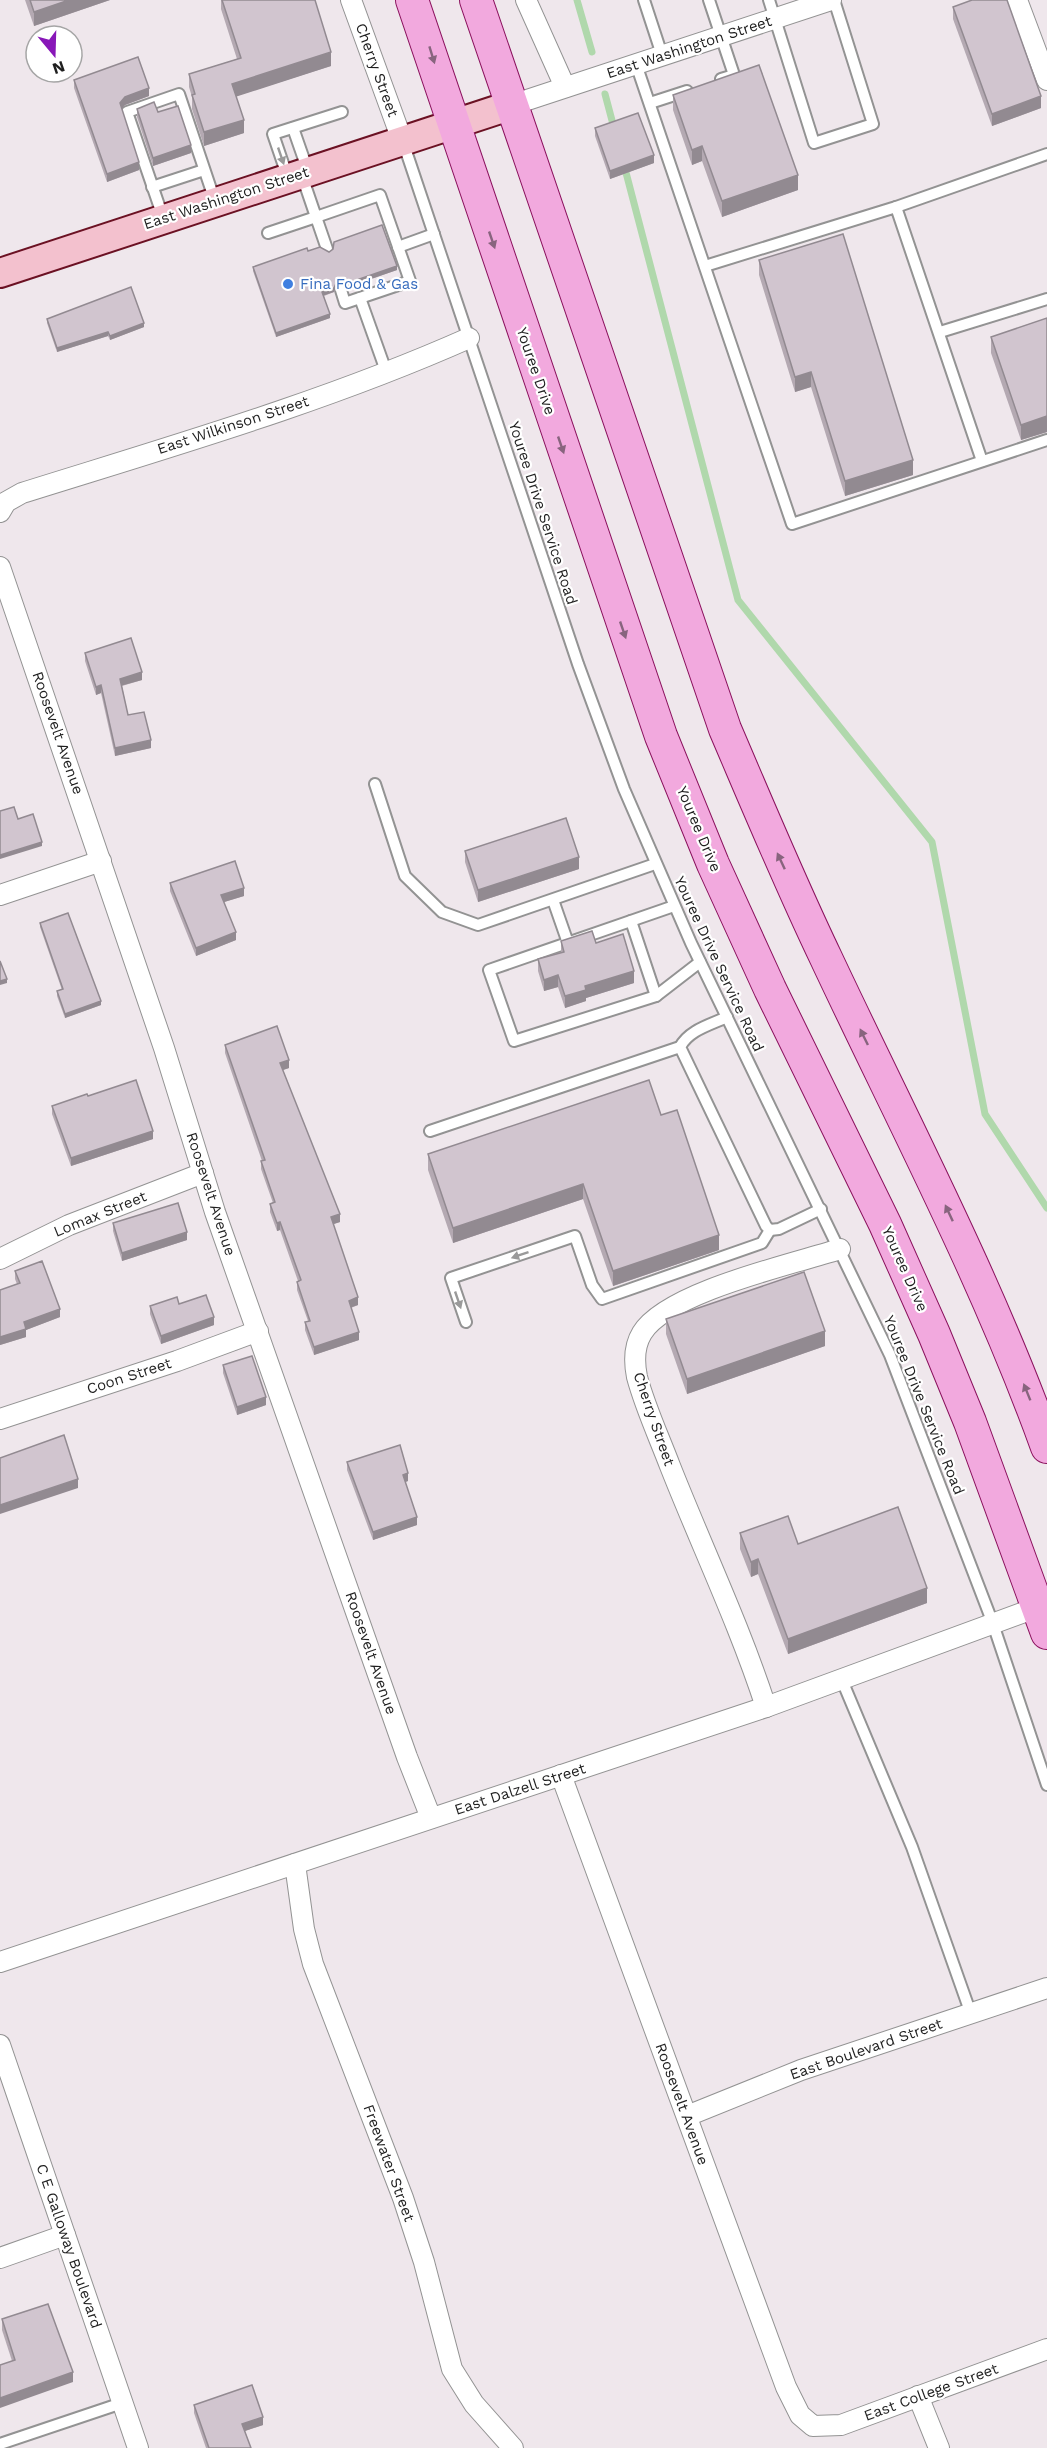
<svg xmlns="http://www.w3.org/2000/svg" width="1047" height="2448" viewBox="0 0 1047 2448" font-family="'Work Sans',sans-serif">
<rect width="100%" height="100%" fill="#efe7ec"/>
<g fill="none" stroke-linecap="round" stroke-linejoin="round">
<g stroke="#b0d8ac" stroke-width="7">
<path d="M577,0L592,52"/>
<path d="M605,94L614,128"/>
<path d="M624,165L738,600L932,842L985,1114L1047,1208"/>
</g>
<g stroke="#939393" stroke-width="14">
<g id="lane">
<path d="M644,0L662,55"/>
<path d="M709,0L734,75L721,79"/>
<path d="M769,0L814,143L873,124L834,0"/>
<path d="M636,64L792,524L1047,440"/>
<path d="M650,103L687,91"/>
<path d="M293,128L308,171"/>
<path d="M403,142L578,664L624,789L691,943L890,1355L992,1621L1047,1785"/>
<path d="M302,176L316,217L380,195L410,281L345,303L341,290"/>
<path d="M288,178L273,134L342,112"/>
<path d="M152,187L204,170"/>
<path d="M896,207L1047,154"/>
<path d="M163,217L127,112L179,94L215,201"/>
<path d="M268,233L316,217L327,249"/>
<path d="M398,247L434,234"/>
<path d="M705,266L896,207L982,461"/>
<path d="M360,298L386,371"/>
<path d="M940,332L1047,299"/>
<path d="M375,784L405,876L442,912L478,925L655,864"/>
<path d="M553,900L568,943"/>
<path d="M674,906L489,970L514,1041L656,996L700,962"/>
<path d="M631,921L656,996"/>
<path d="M727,1017C710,1025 689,1030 680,1047L766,1226L770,1230L779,1229L821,1209"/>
<path d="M430,1131L680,1047"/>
<path d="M466,1322L451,1278L575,1236L592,1285L602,1299L762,1243L770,1230"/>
<path d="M841,1678L912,1847L971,2014"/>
<path d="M0,2444L122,2403"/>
</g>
</g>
<g stroke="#939393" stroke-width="22">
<g id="street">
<path d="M351,0L402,140"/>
<path d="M526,0L565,87"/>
<path d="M1017,0L1047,80"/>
<path d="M512,105L831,0"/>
<path d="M0,512L6,502L22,493C172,446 325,402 469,338"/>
<path d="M0,567L164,1048L215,1212L407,1757L431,1818"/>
<path d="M0,895L101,861"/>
<path d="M0,1259L69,1225L203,1173"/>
<path d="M0,1419L177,1361L258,1331"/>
<path d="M766,1707C739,1624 702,1547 670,1466C659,1437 645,1407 637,1377C634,1362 634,1346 642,1333C667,1292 793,1264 840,1249"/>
<path d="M561,1775L786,2387L800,2415L813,2426L841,2425L1047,2349"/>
<path d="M295,1864L304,1929L313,1964L403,2198L424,2262L452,2369L474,2404L513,2448"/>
<path d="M0,1962L766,1707L1038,1607"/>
<path d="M0,2045L138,2448"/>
<path d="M687,2116L801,2070L1047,1988"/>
<path d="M0,2258L65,2235"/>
<path d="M918,2396L939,2448"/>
</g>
</g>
<g stroke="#6b1123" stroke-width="32">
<path id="secondary" d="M0,273L512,105"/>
</g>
<g stroke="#8a115d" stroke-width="34">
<g id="primary">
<path d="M412,0L661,736L713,864L770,989L885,1224L934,1334L970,1422L1047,1633"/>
<path d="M476,0L725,729C758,806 790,883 826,958C902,1120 986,1278 1047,1447"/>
</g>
</g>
<use href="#lane" stroke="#fff" stroke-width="10"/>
<use href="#street" stroke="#fff" stroke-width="20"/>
<use href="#secondary" stroke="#f3c1ce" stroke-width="28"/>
<use href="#primary" stroke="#f2a9de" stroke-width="32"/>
</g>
<g fill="#b4a9b2">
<path d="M25,0H110L34,26Z"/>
<path d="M221,0H315L331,66L236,96L244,133L204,146L192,109V97L189,87V74L237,59L221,9Z"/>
<path d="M953,7L1041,108L992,126L953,19Z"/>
<path d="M74,80L149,96L125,105L121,109L139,170L107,182L74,88Z"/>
<path d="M673,95L798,190L722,217L702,161L692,165L673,110Z"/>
<path d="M137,109L158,112L191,153L153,166L137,117Z"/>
<path d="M595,128L654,163L610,179L595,136Z"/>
<path d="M308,251L329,252L397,270L348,287L343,283H338L334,292L324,296L330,318L276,337L253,271V267Z"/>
<path d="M759,260L913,475L845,496L811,387L795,392L759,275Z"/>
<path d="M1047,318V432L1021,440L991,353V337Z"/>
<path d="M47,319L144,327L110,340L108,336L57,352L47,323Z"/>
<path d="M85,653L142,680L122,686L128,715L151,748L115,756L101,693L96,695L85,661Z"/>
<path d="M465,851L579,869L478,902L465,862Z"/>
<path d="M170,883L244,896L224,902L236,940L196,956L170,891Z"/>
<path d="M40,923L101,1005L65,1018L57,996V991L62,990L40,927Z"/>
<path d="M561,941L596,943L634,983L586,998V1001L565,1008L558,987L544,991L538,971V959L561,952Z"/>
<path d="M225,1045L289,1068L283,1070L340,1222L333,1224L358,1305L351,1308L359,1340L314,1355L305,1330V1322L308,1321L297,1290V1282L298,1281L280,1230L277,1231L270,1212V1204L273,1203L261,1169V1161H262L225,1053Z"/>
<path d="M88,1096L153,1139L71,1166L52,1114V1106Z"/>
<path d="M661,1115L719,1250L613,1286L583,1199L453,1243L428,1170V1154Z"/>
<path d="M113,1223L187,1240L122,1261L113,1231Z"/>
<path d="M15,1271L60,1317L26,1330V1337L0,1345V1290L17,1284L15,1279Z"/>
<path d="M179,1304L214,1325L161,1344L150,1314V1306Z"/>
<path d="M666,1319L825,1346L687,1394L666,1334Z"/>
<path d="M223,1365L266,1405L237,1415L223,1373Z"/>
<path d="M347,1462L408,1481L405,1482L417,1525L373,1540L347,1470Z"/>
<path d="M740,1533L798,1544L927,1603L788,1654L758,1574L751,1577L740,1549Z"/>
<path d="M2,2319L73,2382L12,2361L2,2330Z"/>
<path d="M194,2405L263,2425L245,2431L251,2448H206L194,2413Z"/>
</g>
<g fill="#928a91">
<path d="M69,0H110L34,26V12Z"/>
<path d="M331,52V66L232,98V84Z"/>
<path d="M149,88V96L125,105L120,111V103L125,97Z"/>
<path d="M1041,96V108L992,126V114Z"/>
<path d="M244,120V133L204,146V132Z"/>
<path d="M191,145V153L153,166V158Z"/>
<path d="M702,146V161L692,165V150Z"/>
<path d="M654,155V163L610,179V171Z"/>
<path d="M139,162V170L107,182V174Z"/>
<path d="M798,175V190L722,217V201Z"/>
<path d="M397,266V270L348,287V283Z"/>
<path d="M338,279V283L334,292L322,296V292Z"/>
<path d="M330,314V318L276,337V333Z"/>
<path d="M144,323V327L110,340V336Z"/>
<path d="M108,332V336L57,352V348Z"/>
<path d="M811,372V387L795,392V377Z"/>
<path d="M1047,416V432L1021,440V425Z"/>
<path d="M913,460V475L845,496V481Z"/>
<path d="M142,672V680L120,686V679Z"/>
<path d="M101,685V693L96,695V687Z"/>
<path d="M151,740V748L115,756V748Z"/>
<path d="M42,842V846L0,859V855Z"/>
<path d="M579,857V869L478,902V890Z"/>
<path d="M244,888V896L221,903V895Z"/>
<path d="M236,932V940L196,956V948Z"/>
<path d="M634,971V983L586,998V1001L565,1008V996L585,986Z"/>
<path d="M558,975V987L544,991V980Z"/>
<path d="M7,979V983L0,985V981Z"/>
<path d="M101,1001V1005L65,1018V1014Z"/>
<path d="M289,1060V1068L280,1071V1063Z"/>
<path d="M153,1131V1139L71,1166V1158Z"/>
<path d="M583,1184V1199L453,1243V1228Z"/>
<path d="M340,1214V1222L331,1225V1217Z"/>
<path d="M280,1222V1230L277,1231V1223Z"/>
<path d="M187,1232V1240L122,1261V1253Z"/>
<path d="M719,1235V1250L613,1286V1271Z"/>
<path d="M358,1297V1305L349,1308V1301Z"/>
<path d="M60,1309V1317L26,1330V1337L0,1345V1337L24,1322Z"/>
<path d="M214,1317V1325L161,1344V1336Z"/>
<path d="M825,1331V1346L687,1394V1379Z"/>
<path d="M359,1332V1340L314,1355V1347Z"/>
<path d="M266,1397V1405L237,1415V1407Z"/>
<path d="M408,1473V1481L403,1483V1475Z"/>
<path d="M78,1479V1488L0,1514V1505Z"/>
<path d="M417,1517V1525L373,1540V1532Z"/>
<path d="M758,1559V1574L751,1577V1562Z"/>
<path d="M927,1588V1603L788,1654V1639Z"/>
<path d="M73,2372V2382L0,2408V2398Z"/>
<path d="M263,2417V2425L242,2432V2424Z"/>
</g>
<g fill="#d1c5cf" stroke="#928a91" stroke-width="1.5">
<path d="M30,0H69L34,12Z"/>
<path d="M222,0H315L331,52L232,84L244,120L204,132L192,95L195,94L189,74L241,58Z"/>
<path d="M972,0H1007L1041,96L992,114L953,7Z"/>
<path d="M138,57L149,88L125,97L120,103L139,162L107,174L74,80Z"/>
<path d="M759,65L798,175L722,201L702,146L692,150L673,95Z"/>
<path d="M154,102L158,112L178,106L191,145L153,158L137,109Z"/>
<path d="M638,113L654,155L610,171L595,128Z"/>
<path d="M382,225L397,266L348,283L343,279H338L334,288L322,292L330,314L276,333L253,267L307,248L308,251L320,247L329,252L333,249L334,242Z"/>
<path d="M843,234L913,460L845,481L811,372L795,377L759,260Z"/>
<path d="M131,287L144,323L110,336L108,332L57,348L47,319Z"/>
<path d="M1047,318V416L1021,425L991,337Z"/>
<path d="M131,638L142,672L120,679L128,715L144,712L151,740L115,748L101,685L96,687L85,653Z"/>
<path d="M14,807L18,819L33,814L42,842L0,855V811Z"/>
<path d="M566,818L579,857L478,890L465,851Z"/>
<path d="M235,861L244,888L221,895L236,932L196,948L170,883Z"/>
<path d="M68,913L101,1001L65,1014L57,991L63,989L40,923Z"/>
<path d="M592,931L596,943L623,934L634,971L585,986L586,990L565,996L558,975L544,980L538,959L564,952L561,941Z"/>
<path d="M0,961L7,979L0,981Z"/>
<path d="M277,1026L289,1060L280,1063L340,1214L331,1217L358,1297L349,1301L359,1332L314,1347L305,1322L310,1321L297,1282L301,1280L280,1222L277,1223L270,1204L275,1202L261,1161L265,1160L225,1045Z"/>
<path d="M136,1080L153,1131L71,1158L52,1106L87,1094L88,1096Z"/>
<path d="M649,1080L661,1115L677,1110L719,1235L613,1271L583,1184L453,1228L428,1154Z"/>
<path d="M178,1203L187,1232L122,1253L113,1223Z"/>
<path d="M42,1261L60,1309L24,1322L26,1329L0,1337V1290L20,1283L15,1271Z"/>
<path d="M804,1272L825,1331L687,1379L666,1319Z"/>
<path d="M206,1295L214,1317L161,1336L150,1306L177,1297L179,1304Z"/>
<path d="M252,1356L266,1397L237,1407L223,1365Z"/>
<path d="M64,1435L78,1479L0,1505V1458Z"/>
<path d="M400,1445L408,1473L403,1475L417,1517L373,1532L347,1462Z"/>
<path d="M898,1507L927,1588L788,1639L758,1559L751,1562L740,1533L788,1516L798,1544Z"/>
<path d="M48,2304L73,2372L0,2398V2365L15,2360L2,2319Z"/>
<path d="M252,2385L263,2417L242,2424L251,2448H209L194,2405Z"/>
</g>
<defs><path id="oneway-solid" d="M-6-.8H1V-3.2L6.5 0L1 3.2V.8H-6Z" transform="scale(1.5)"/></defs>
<g fill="#88647e">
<use href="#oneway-solid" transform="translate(432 55) rotate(73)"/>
<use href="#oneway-solid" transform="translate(492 240) rotate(71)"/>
<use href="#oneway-solid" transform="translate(561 445) rotate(71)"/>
<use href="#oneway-solid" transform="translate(623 630) rotate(71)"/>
<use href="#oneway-solid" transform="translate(781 861) rotate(-115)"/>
<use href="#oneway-solid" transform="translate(864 1037) rotate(-116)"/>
<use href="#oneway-solid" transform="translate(949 1213) rotate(-115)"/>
<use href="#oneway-solid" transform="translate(1027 1392) rotate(-112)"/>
</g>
<g fill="#9a9a9a">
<use href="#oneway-solid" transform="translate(281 156) rotate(71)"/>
<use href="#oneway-solid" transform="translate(520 1255) rotate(161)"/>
<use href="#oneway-solid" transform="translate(458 1300) rotate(71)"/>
</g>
<circle fill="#3f7fe0" stroke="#fff" stroke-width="2" cx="288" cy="284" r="6"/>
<g text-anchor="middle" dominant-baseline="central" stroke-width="4.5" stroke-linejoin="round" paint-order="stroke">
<g font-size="15" fill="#1f1f1f" stroke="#fff">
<text transform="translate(689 47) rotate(-18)">East Washington Street</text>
<text transform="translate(377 70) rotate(70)">Cherry Street</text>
<text transform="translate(226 198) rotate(-18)">East Washington Street</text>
<text transform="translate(536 371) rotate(71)">Youree Drive</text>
<text transform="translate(233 425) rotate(-18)">East Wilkinson Street</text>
<text transform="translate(543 513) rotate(72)">Youree Drive Service Road</text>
<text transform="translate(58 733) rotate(71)">Roosevelt Avenue</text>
<text transform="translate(699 829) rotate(67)">Youree Drive</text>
<text transform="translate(719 964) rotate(65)">Youree Drive Service Road</text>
<text transform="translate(211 1194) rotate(72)">Roosevelt Avenue</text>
<text transform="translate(100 1214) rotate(-22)">Lomax Street</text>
<text transform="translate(905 1269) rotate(66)">Youree Drive</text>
<text transform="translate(129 1376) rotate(-18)">Coon Street</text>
<text transform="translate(924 1405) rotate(68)">Youree Drive Service Road</text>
<text transform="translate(654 1419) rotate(71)">Cherry Street</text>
<text transform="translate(371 1653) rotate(71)">Roosevelt Avenue</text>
<text transform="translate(520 1789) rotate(-18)">East Dalzell Street</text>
<text transform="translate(866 2049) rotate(-19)">East Boulevard Street</text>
<text transform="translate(682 2104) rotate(70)">Roosevelt Avenue</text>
<text transform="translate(389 2163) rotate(70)">Freewater Street</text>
<text transform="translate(69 2246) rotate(71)">C E Galloway Boulevard</text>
<text transform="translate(931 2392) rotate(-20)">East College Street</text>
</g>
<g font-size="15" fill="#366cbe" stroke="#fff" text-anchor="start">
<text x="300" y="284">Fina Food &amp; Gas</text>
</g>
</g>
<g transform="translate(54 54) rotate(161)"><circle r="28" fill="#ffffff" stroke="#a5a5a5" stroke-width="1.5"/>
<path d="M0-4.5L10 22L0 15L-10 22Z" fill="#8817b8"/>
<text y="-9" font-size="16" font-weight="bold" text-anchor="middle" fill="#1f1f1f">N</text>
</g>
</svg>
